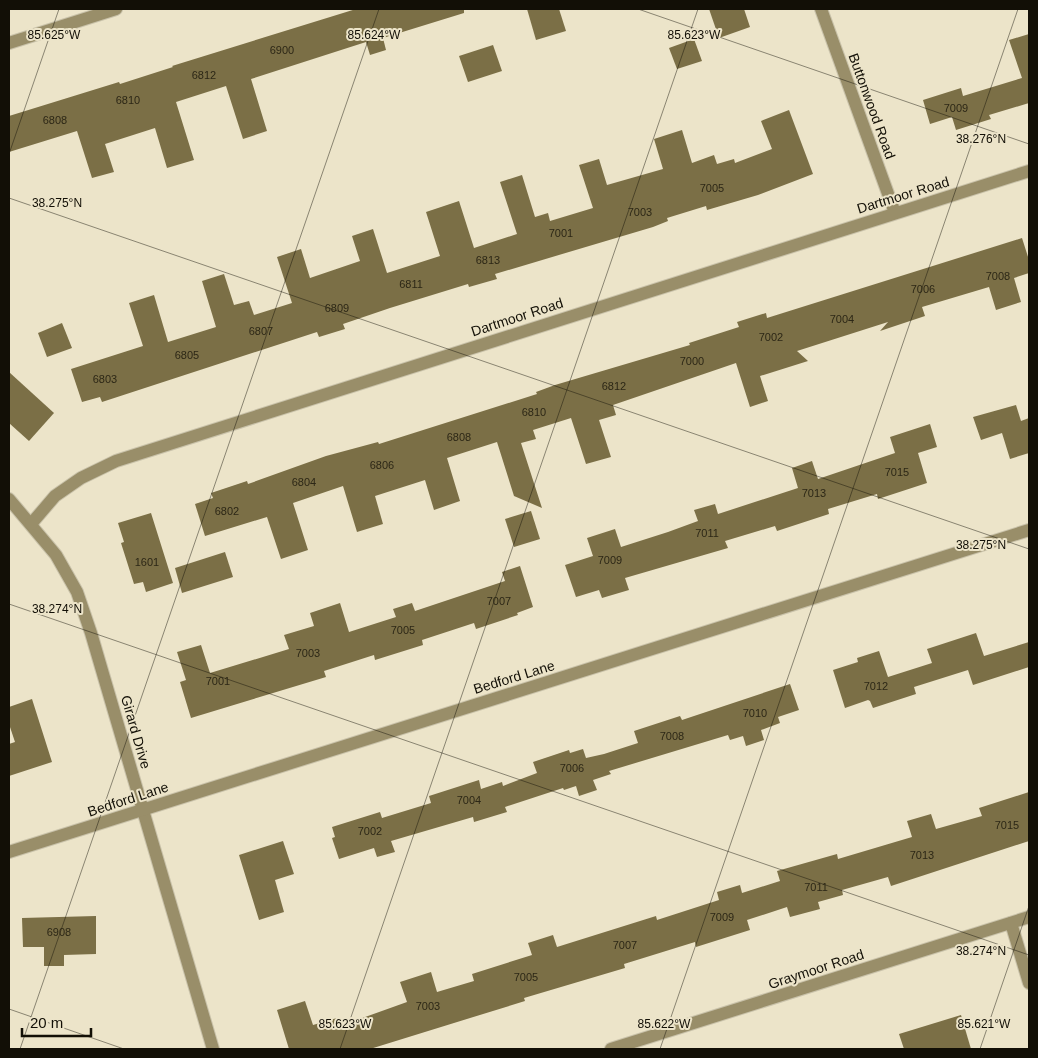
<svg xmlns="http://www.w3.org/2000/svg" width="1038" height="1058" viewBox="0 0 1038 1058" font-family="Arial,sans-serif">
<rect width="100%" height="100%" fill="#ece4c9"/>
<g fill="#7b6f46">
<path d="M356,9H464V13L383,38L386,50L370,55L366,42L251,79L267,131L243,139L226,86L176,102L194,160L167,168L155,128L105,144L114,172L92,178L77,131L9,152V116L119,82L120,84L173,67L172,66Z"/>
<path d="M527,9H559L566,31L536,40Z"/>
<path d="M709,9H744L750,27L719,38Z"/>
<path d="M1029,34V103L989,115L991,119L956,130L952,117L930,124L923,100L961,88L963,96L1022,78L1009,40Z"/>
<path d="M694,39L702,61L677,69L669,48Z"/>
<path d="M493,45L502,71L468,82L459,56Z"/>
<path d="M789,110L813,174L758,195L707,210L706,206L667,218L668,221L653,227L495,274L497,279L469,287L468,284L390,308L343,324L345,329L319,337L317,332L102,402L100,397L82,402L71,369L143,346L129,303L154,295L168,342L216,327L202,281L224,274L234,305L249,301L254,315L292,303L277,257L301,249L310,278L360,261L352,236L373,229L387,273L440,256L426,212L459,201L474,248L517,234L500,182L522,175L535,217L548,213L550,221L593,208L579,165L599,159L607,185L663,169L654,139L682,130L692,163L714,155L717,164L734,159L735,163L772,149L761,121Z"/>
<path d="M1022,238L1029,260V273L1014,278L1021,302L996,310L989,287L922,307L925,316L880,331L888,322L797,351L808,361L760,376L768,401L750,407L736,363L613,405L616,415L599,420L611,457L586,464L571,418L533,430L536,439L521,443L542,508L514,496L497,442L447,458L460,501L434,510L425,480L375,496L383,524L357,532L343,486L293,503L308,550L281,559L267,517L205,536L195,504L213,498L211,493L247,481L248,484L326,456L378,442L379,444L537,394L536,392L555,385L690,345L689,343L739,327L737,322L766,313L767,318Z"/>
<path d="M62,323L72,348L47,357L38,333Z"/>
<path d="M9,372L54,413L29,441L9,423Z"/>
<path d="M1016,405L1021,421L1029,418V453L1010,459L1002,433L981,440L973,417Z"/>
<path d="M930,424L937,447L918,453L927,483L878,499L877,494L828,509L829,514L777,531L775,526L725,541L728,548L625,578L629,590L602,598L599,590L576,597L565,565L593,556L587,538L615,529L621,547L668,532L698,521L694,510L715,504L718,514L798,488L792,468L812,461L818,479L895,453L890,437Z"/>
<path d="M531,511L540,539L514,547L505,519Z"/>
<path d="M151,513L173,583L146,592L143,582L134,584L121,543L124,542L118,523Z"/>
<path d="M225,552L233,577L182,593L175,568Z"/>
<path d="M520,566L533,607L517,613L518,615L476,629L474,623L422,640L423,645L375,660L374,655L324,671L326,677L191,718L180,682L186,680L177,652L201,645L210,673L289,649L284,635L314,626L310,613L340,603L349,632L396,617L393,609L412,603L415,611L505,581L502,572Z"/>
<path d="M976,633L984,656L1029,642V667L973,685L968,670L914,687L916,694L873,708L870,701L868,700L845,708L833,670L858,662L857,658L879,651L888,677L932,663L927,649Z"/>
<path d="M790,684L799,710L778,717L780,723L761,730L764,740L746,746L743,736L730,740L728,735L609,771L611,774L593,780L597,790L579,796L576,786L564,790L563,788L505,807L507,812L474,822L473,817L391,841L395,852L377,857L374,848L339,859L332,838L335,837L332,827L380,812L382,818L431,803L429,796L479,780L481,789L502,782L503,786L537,773L533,762L569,750L570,753L583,749L586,758L604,754L638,743L634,731L680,716L682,720Z"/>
<path d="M32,699L52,762L9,776V744L15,742L9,724V707Z"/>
<path d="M1029,792V841L891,886L888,877L842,890L843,895L818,902L820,909L790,917L787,907L747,920L750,930L696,947L695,942L624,964L625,968L524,998L525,1001L370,1049H289L277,1010L305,1001L313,1025L337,1018L340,1026L407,1002L400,982L431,972L437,992L474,981L472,974L532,955L528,943L553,935L557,947L656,916L657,920L719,900L717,892L740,885L742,893L780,881L777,871L837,854L838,859L912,837L907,821L931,814L936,829L982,816L979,808Z"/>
<path d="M283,841L294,874L275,880L284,912L259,920L239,855Z"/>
<path d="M96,916V954L64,955V966H44V947H23L22,918Z"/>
<path d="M961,1015L971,1049H904L899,1034Z"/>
</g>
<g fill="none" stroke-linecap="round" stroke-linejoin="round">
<g stroke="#c9c2aa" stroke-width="14">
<g id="minor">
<path d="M821,9L895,213"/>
<path d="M9,43L116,9"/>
<path d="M9,499L56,555L77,592L91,633L213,1049"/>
<path d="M31,524L55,496L81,478L116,461L1029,171"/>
<path d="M9,852L1029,530"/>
<path d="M1011,923L1029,983"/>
<path d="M611,1049L1029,917"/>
</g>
</g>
<use href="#minor" stroke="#998e69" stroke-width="12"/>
</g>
<path fill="none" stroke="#120f06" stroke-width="1" stroke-opacity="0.45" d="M638,9L1029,144M9,154L59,9M9,198L1029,549M9,604L1029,955M9,1009L124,1049M20,1049L379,9M340,1049L698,9M660,1049L1018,9M980,1049L1029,906"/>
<g text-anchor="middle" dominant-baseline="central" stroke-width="4" stroke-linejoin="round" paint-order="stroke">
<g font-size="11" fill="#2c2716">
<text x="282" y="50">6900</text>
<text x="204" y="75">6812</text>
<text x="128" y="100">6810</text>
<text x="956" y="108">7009</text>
<text x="55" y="120">6808</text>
<text x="712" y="188">7005</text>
<text x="640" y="212">7003</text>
<text x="561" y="233">7001</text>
<text x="488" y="260">6813</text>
<text x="998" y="276">7008</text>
<text x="411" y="284">6811</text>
<text x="923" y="289">7006</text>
<text x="337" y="308">6809</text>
<text x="842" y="319">7004</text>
<text x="261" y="331">6807</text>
<text x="771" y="337">7002</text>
<text x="187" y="355">6805</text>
<text x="692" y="361">7000</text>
<text x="105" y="379">6803</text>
<text x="614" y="386">6812</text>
<text x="534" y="412">6810</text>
<text x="459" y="437">6808</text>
<text x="382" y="465">6806</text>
<text x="897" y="472">7015</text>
<text x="304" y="482">6804</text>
<text x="814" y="493">7013</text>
<text x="227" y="511">6802</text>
<text x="707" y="533">7011</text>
<text x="610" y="560">7009</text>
<text x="147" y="562">1601</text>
<text x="499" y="601">7007</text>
<text x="403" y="630">7005</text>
<text x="308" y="653">7003</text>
<text x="218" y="681">7001</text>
<text x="876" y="686">7012</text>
<text x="755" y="713">7010</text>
<text x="672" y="736">7008</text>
<text x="572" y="768">7006</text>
<text x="469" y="800">7004</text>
<text x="1007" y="825">7015</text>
<text x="370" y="831">7002</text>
<text x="922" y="855">7013</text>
<text x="816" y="887">7011</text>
<text x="722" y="917">7009</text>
<text x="59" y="932">6908</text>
<text x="625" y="945">7007</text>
<text x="526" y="977">7005</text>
<text x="428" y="1006">7003</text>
</g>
<g font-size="14" fill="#120f06" stroke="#ece4c9">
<text transform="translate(872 106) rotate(70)">Buttonwood Road</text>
<text transform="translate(903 195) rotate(-17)">Dartmoor Road</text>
<text transform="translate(517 317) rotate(-18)">Dartmoor Road</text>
<text transform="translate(514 677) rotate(-17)">Bedford Lane</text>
<text transform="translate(136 732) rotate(74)">Girard Drive</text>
<text transform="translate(128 799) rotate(-18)">Bedford Lane</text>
<text transform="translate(816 969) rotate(-18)">Graymoor Road</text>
</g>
</g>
<g font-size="12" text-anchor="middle" fill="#120f06" stroke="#ece4c9" stroke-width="4" stroke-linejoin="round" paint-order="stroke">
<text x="54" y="39">85.625°W</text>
<text x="374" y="39">85.624°W</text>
<text x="694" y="39">85.623°W</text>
<text x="981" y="143">38.276°N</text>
<text x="57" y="207">38.275°N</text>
<text x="981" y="549">38.275°N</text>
<text x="57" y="613">38.274°N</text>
<text x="981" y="955">38.274°N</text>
<text x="345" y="1028">85.623°W</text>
<text x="664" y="1028">85.622°W</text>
<text x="984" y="1028">85.621°W</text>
</g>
<rect width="1038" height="1058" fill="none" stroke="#120f06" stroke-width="20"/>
<path d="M22 1028v8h69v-8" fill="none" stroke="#120f06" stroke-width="2.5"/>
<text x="30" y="1028" font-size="15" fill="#120f06" stroke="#ece4c9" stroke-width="4" paint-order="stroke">20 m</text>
</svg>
